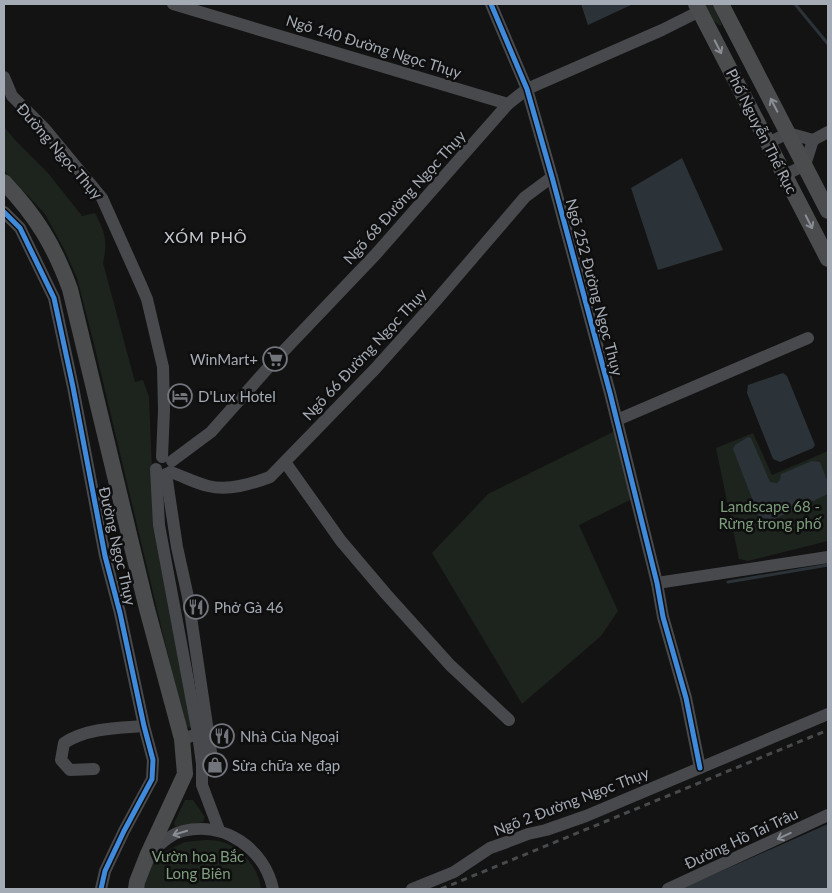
<svg xmlns="http://www.w3.org/2000/svg" width="832" height="893" viewBox="0 0 832 893" font-family="Lato,sans-serif">
<rect width="100%" height="100%" fill="#131313"/>
<g fill="#1d231d">
<path d="M705,4H712L722,25L720,26L714,21Z"/>
<path d="M4,127L16,141L48,173L82,216L95,213C105,232 108,241 103,263L135,382L143,380L149,397L153,491L191,725L190,728L185,727L94,344L77,278L64,249L45,214L4,170Z"/>
<path d="M615,431L632,499L579,525L618,611L601,636L522,704L432,553L488,494Z"/>
<path d="M753,433L772,475L828,451V541L748,561L739,559L716,448Z"/>
<path d="M185,800H193L205,817L203,822L175,827L174,823Z"/>
<path d="M204,840C209,840 214,840 219,841C241,846 259,868 261,889H136L155,856L185,842Z"/>
</g>
<g fill="#2b3338">
<path d="M581,4H631V5L588,25Z"/>
<path d="M682,158L723,250L658,270L631,188Z"/>
<path d="M783,373L787,376L815,445L813,448L780,462L773,459L747,393L748,385Z"/>
<path d="M748,437L751,438L770,482L777,483L780,480L781,474L812,461L820,462L828,483V494L768,522L760,519L733,449L735,445Z"/>
<path d="M828,824V889H681Z"/>
</g>
<g fill="none" stroke-linecap="round" stroke-linejoin="round">
<g stroke="#2b3338" stroke-width="3">
<path d="M795,4L828,44"/>
<path d="M728,582L828,565"/>
</g>
<g stroke="#48494c" stroke-width="12">
<path d="M173,4L508,104"/>
<path d="M491,4L527,89L552,177L610,393L657,583L663,617L686,698L700,768"/>
<path d="M4,77L12,96L45,129L102,198L141,285L147,299L163,367L164,410L162,457"/>
<path d="M768,143L788,133L813,140L828,132"/>
<path d="M785,175L805,165L813,140"/>
<path d="M4,212L20,228L54,298L73,387L105,556L120,613L144,726L153,760L152,779L124,831L105,871L101,889"/>
<path d="M617,420L808,338"/>
<path d="M172,461L211,432L275,360L376,254L508,104L527,89L662,30L700,11"/>
<path d="M285,462L341,541L386,594L450,665L509,720"/>
<path d="M156,469L159,525L198,734L182,739"/>
<path d="M170,472C183,476 195,483 208,486C229,491 251,484 270,477L375,369L434,303L525,197L552,177"/>
<path d="M166,474L177,547L188,597L212,759"/>
<path d="M657,583L828,557"/>
<path d="M198,734L202,764V785L219,830"/>
<path d="M94,769L70,770L61,760L64,743C87,728 117,728 144,726"/>
<path d="M151,852C161,844 170,834 183,831C224,821 264,848 273,889"/>
<path d="M412,889L454,872L490,848L507,842L528,834L546,830L586,816L828,714"/>
<path d="M668,889L828,815"/>
</g>
<g stroke="#4a4c4e" stroke-width="16">
<path d="M696,4L828,259"/>
<path d="M721,4L828,211"/>
<path d="M4,182C36,216 54,245 70,289L147,609L182,739L185,774L148,854L137,882L136,889"/>
</g>
<path stroke="#484a4c" stroke-width="3" stroke-dasharray="6 5" stroke-linecap="butt" d="M441,889L828,730"/>
<g stroke="#0e0e0f" stroke-width="8">
<g id="cycleway">
<path d="M491,4L527,89L552,177L610,393L657,583L663,617L686,698L700,768"/>
<path d="M4,212L20,228L54,298L73,387L105,556L120,613L144,726L153,760L152,779L124,831L105,871L101,889"/>
</g>
</g>
<use href="#cycleway" stroke="#408adc" stroke-width="5"/>
</g>
<defs><path id="oneway-shaft" d="M-6 0H5M1.5-3L5.5 0L1.5 3" fill="none" stroke-width="1.6" stroke-linecap="round" stroke-linejoin="round" transform="scale(1.25)"/></defs>
<g stroke="#8a8e95">
<use href="#oneway-shaft" transform="translate(718 47) rotate(63)"/>
<use href="#oneway-shaft" transform="translate(774 105) rotate(-117)"/>
<use href="#oneway-shaft" transform="translate(809 222) rotate(63)"/>
</g>
<g stroke="#898e95">
<use href="#oneway-shaft" transform="translate(180 833) rotate(163)"/>
<use href="#oneway-shaft" transform="translate(784 836) rotate(155)"/>
</g>
<defs>
<g id="supermarket-ring" transform="scale(1.25)"><circle r="9.5" fill="#0e0e0f" stroke="#72767c" stroke-width="1.5"/><path d="M-6-5.5h2.5l.6 2H6L4.5 2H-2.5L-4.4-4H-6ZM-1.5 3.2a1.3 1.3 0 1 0 .1 0ZM3 3.2a1.3 1.3 0 1 0 .1 0Z" fill="#72767c"/></g>
<g id="hotel-ring" transform="scale(1.25)"><circle r="9.5" fill="#0e0e0f" stroke="#72767c" stroke-width="1.5"/><path d="M-6-4.5h1.5V1H6V5H4.5V3h-9V5H-6ZM-4 0a1.8 1.8 0 1 1 3.6 0ZM.5 0V-2.5h3Q6-2.5 6 0Z" fill="#72767c"/></g>
<g id="restaurant-ring" transform="scale(1.25)"><circle r="9.5" fill="#0e0e0f" stroke="#72767c" stroke-width="1.5"/><path d="M-5-6h1v4h1v-4h1v4h1v-4h1v5L-1.5 .5V6h-2V.5L-5-1ZM5-6V6H3V1.5H1.5Q1.5-4 5-6Z" fill="#72767c"/></g>
<g id="shop-ring" transform="scale(1.25)"><circle r="9.5" fill="#0e0e0f" stroke="#72767c" stroke-width="1.5"/><path d="M-5-2.5h2.3a2.7 3.5 0 0 1 5.4 0H5L5.5 6h-11ZM-1.5-2.5h3a1.5 2.3 0 0 0-3 0Z" fill="#72767c"/></g>
</defs>
<g fill-rule="evenodd">
<use href="#supermarket-ring" x="275" y="359"/>
<use href="#hotel-ring" x="180" y="396"/>
<use href="#restaurant-ring" x="196" y="607"/>
<use href="#restaurant-ring" x="222" y="736"/>
<use href="#shop-ring" x="215" y="765"/>
</g>
<g text-anchor="middle" dominant-baseline="central" stroke-width="5" stroke-linejoin="round" paint-order="stroke">
<g font-size="15" fill="#a5abb4" stroke="#0e0e0f">
<text transform="translate(374 46) rotate(17)">Ngõ 140 Đường Ngọc Thụy</text>
<text transform="translate(762 131) rotate(63)">Phố Nguyễn Thế Rục</text>
<text transform="translate(60 151) rotate(49)">Đường Ngọc Thụy</text>
<text transform="translate(404 197) rotate(-48)">Ngõ 68 Đường Ngọc Thụy</text>
<text transform="translate(595 287) rotate(75)">Ngõ 252 Đường Ngọc Thụy</text>
<text transform="translate(364 354) rotate(-47)">Ngõ 66 Đường Ngọc Thụy</text>
<text transform="translate(118 546) rotate(77)">Đường Ngọc Thụy</text>
<text transform="translate(571 801) rotate(-21)">Ngõ 2 Đường Ngọc Thụy</text>
<text transform="translate(741 838) rotate(-25)">Đường Hồ Tai Trâu</text>
</g>
<g font-size="15" fill="#a5abb4" stroke="#0e0e0f" text-anchor="start">
<text x="258" y="359" text-anchor="end">WinMart+</text>
<text x="198" y="396">D'Lux Hotel</text>
<text x="214" y="607">Phở Gà 46</text>
<text x="240" y="736">Nhà Của Ngoại</text>
<text x="232" y="765">Sửa chữa xe đạp</text>
</g>
<g font-size="15" fill="#7e9e7d" stroke="#0e0e0f">
<text x="770" y="506">Landscape 68 -<tspan x="770" dy="17">Rừng trong phố</tspan></text>
<text x="198" y="856">Vườn hoa Bắc<tspan x="198" dy="17">Long Biên</tspan></text>
</g>
<g font-size="16" letter-spacing="1" fill="#c6c9d0" stroke="#0e0e0f">
<text x="206" y="236">XÓM PHÔ</text>
</g>
</g>
<rect width="832" height="893" fill="none" stroke="#a5abb4" stroke-width="10"/>
</svg>
